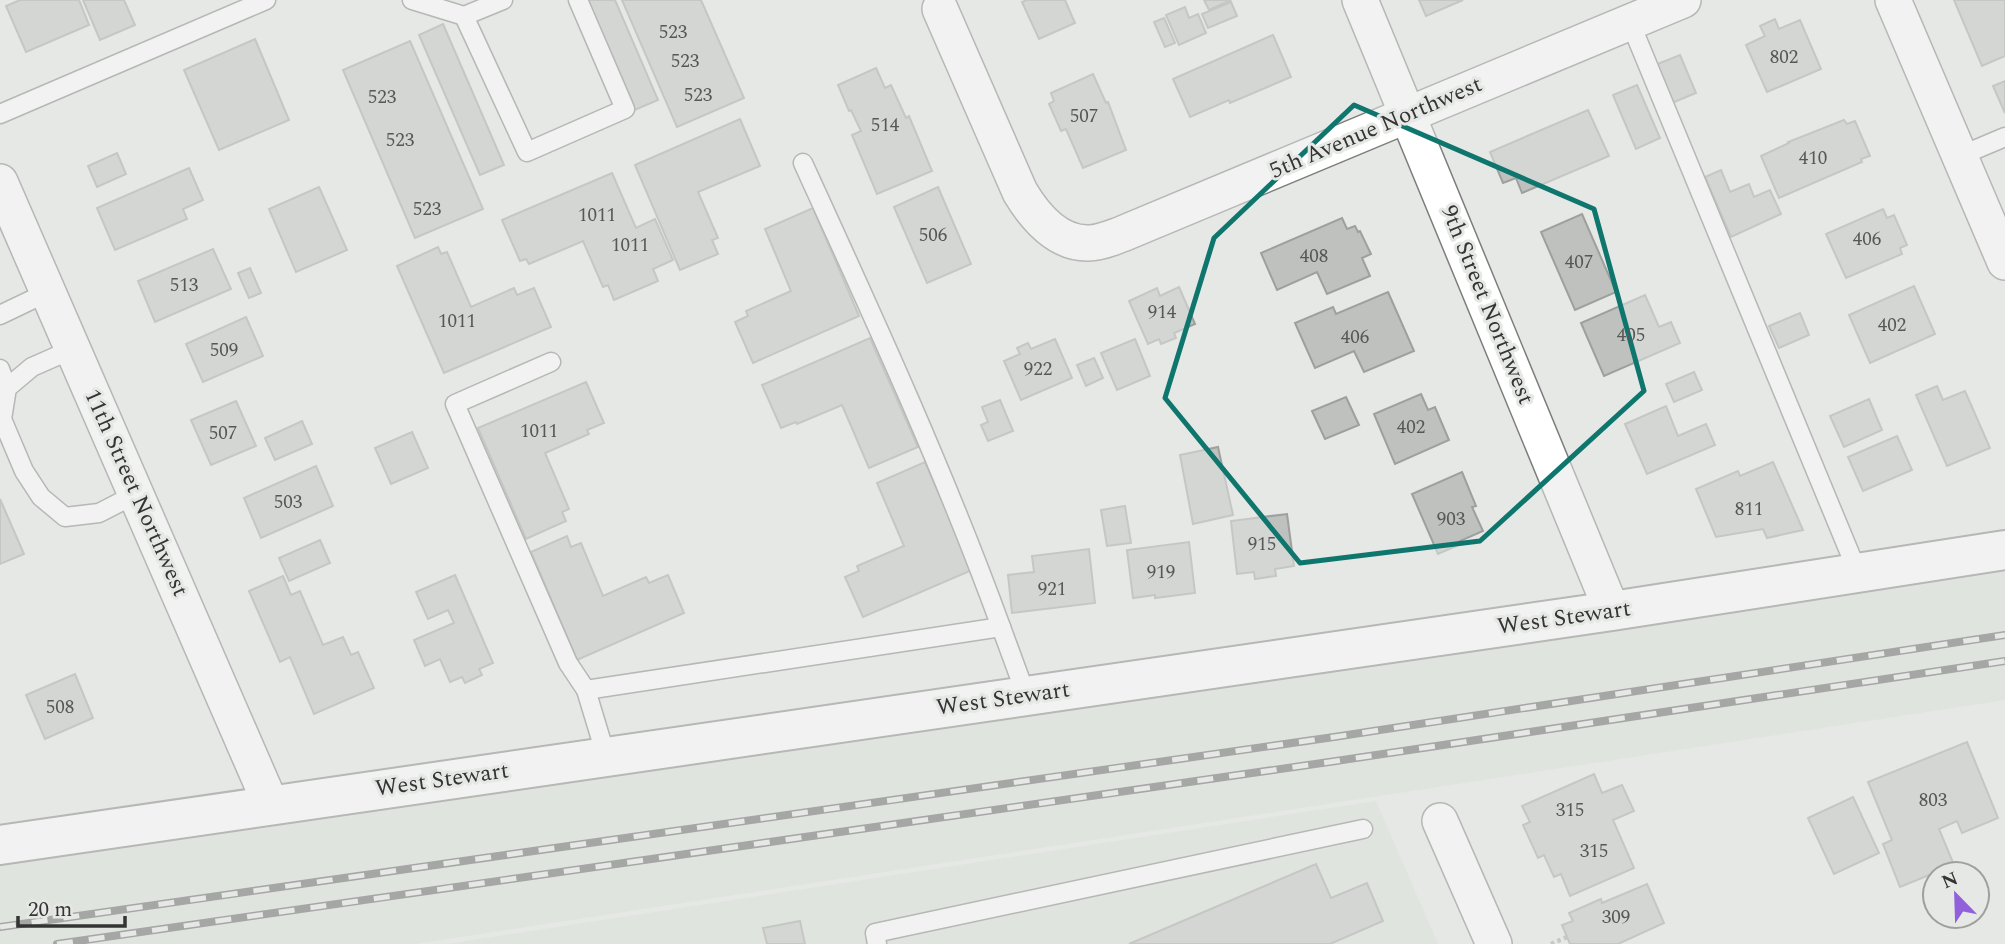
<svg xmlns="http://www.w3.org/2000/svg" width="2005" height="944" viewBox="0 0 2005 944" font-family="Spectral,serif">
<rect width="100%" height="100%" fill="#e6e8e5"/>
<g fill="#d9dfd5">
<path d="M2005,550V700L415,944H0V845Z"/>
<path d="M1376,801L1438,944H447Z"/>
</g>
<g fill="#bfc1be" stroke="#9ea09d" stroke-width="2">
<path d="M20,0H79L89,25L26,52L6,6Z"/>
<path d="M83,0H124L135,25L100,40Z"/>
<path d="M581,0H615L658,100L630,112Z"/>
<path d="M622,0H701L744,98L677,127Z"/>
<path d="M1027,0H1065L1075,23L1039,39L1022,2Z"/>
<path d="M1204,0H1231L1209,10Z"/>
<path d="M1419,0H1463L1426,16Z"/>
<path d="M1954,0H2005V56L1982,66Z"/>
<path d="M1231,2L1237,16L1208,28L1202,14Z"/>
<path d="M1185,7L1189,18L1198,14L1206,33L1179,45L1166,15Z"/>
<path d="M1164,18L1175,43L1165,47L1154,22Z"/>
<path d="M1775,19L1779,29L1800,20L1821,69L1767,92L1746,45L1765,36L1760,26Z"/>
<path d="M443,24L504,165L480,175L419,35Z"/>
<path d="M1273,35L1291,77L1230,103L1229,100L1190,117L1173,79Z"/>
<path d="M255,39L289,120L219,150L184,70Z"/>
<path d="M410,41L483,209L415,238L343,70Z"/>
<path d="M1680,55L1696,93L1672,103L1655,65Z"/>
<path d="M876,68L885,88L891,85L906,118L909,116L932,171L877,194L852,135L861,131L851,110L849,111L838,85Z"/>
<path d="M1093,74L1106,103L1108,102L1126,150L1083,168L1066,129L1061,131L1049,104L1054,101L1051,93Z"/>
<path d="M2005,81V113L1993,86Z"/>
<path d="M1637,85L1660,138L1636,149L1613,95Z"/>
<path d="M1588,110L1609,156L1522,193L1516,178L1503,183L1490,152Z"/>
<path d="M740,119L760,166L698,192L718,238L712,240L718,254L680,270L635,165Z"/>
<path d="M1844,120L1847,124L1855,121L1870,156L1861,159L1862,162L1779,198L1761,156L1789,143L1788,142Z"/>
<path d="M117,153L126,174L97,187L88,166Z"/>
<path d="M189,168L203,200L183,209L187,219L115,250L97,208Z"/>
<path d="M1721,170L1730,192L1749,184L1754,197L1770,190L1781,214L1731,237L1705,177Z"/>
<path d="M612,173L636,228L655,219L673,260L653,269L658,281L614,300L608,285L603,287L583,241L529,264L526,259L520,261L502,220Z"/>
<path d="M319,187L347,250L296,272L269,209Z"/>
<path d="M938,187L971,264L927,283L894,207Z"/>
<path d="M813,208L859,316L753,363L735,322L748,316L746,311L791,291L765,229Z"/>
<path d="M1883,209L1887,218L1894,215L1907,245L1900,248L1902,254L1846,278L1826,234Z"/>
<path d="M1582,214L1616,292L1575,310L1541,232Z"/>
<path d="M1342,218L1347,229L1355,226L1358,232L1360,231L1371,254L1362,258L1370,276L1327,294L1317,272L1277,290L1261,253Z"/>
<path d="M438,247L441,254L447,252L471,307L514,288L517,295L534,288L551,327L444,373L397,266Z"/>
<path d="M213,249L231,289L155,322L138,281Z"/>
<path d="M250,268L261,293L249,298L238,273Z"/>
<path d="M1914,286L1935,334L1870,363L1849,315Z"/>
<path d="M1179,287L1195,324L1174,333L1176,338L1161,344L1159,339L1148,344L1129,301L1157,288L1160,296Z"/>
<path d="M1388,292L1414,351L1364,372L1354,351L1315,368L1295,323L1333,307L1336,314Z"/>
<path d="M1645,295L1659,327L1671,322L1680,343L1604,376L1581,323Z"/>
<path d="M1800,313L1809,335L1779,348L1769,326Z"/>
<path d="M246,317L263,356L203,382L186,344Z"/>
<path d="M870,338L918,447L869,468L842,405L797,424L796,422L781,428L762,385Z"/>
<path d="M1055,339L1072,378L1021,400L1004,361L1020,354L1017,348L1028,343L1031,349Z"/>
<path d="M1135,339L1150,376L1117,390L1101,353Z"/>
<path d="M1094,358L1103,378L1086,386L1077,365Z"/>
<path d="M1694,372L1702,390L1674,402L1666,384Z"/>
<path d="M586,382L604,423L587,430L589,434L545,453L569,509L562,512L566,521L526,539L478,428Z"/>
<path d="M1937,386L1943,400L1965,391L1990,448L1947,466L1916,395Z"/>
<path d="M1421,394L1428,410L1435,407L1449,440L1395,464L1374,414Z"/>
<path d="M1346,397L1359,425L1325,439L1312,411Z"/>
<path d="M1869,399L1882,430L1844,447L1830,416Z"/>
<path d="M1000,400L1013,431L988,441L981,425L988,422L982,407Z"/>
<path d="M236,401L256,446L211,465L191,420Z"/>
<path d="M1666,406L1678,436L1706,424L1715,445L1647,474L1625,424Z"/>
<path d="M302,421L312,444L275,460L265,438Z"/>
<path d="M412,432L428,468L391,484L375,448Z"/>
<path d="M1897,436L1912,470L1863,491L1848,457Z"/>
<path d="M1218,447L1233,515L1193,524L1180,455Z"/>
<path d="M925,462L972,570L863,617L845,577L859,571L857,566L904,546L877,483Z"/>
<path d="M1773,462L1803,530L1767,538L1763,529L1716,537L1696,489L1738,471L1740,476Z"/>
<path d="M316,466L333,506L261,538L244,498Z"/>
<path d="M1462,472L1476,506L1472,507L1483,531L1460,541L1461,544L1438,554L1412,494Z"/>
<path d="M0,499L24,554L0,564Z"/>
<path d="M1125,506L1131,543L1107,546L1101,510Z"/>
<path d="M1287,514L1294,566L1275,569L1276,576L1255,579L1254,572L1237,574L1231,521Z"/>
<path d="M567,536L571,547L581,543L603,596L646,577L649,583L668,575L684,613L577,660L531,552Z"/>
<path d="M320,540L330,563L289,581L279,558Z"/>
<path d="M1189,542L1195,593L1155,598V595L1133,598L1127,550Z"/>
<path d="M1089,549L1095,603L1012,613L1008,575L1034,572L1032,556Z"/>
<path d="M455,575L493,663L479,669L482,675L465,683L462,677L450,682L440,659L425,666L414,640L454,623L448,610L428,619L416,592Z"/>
<path d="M283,576L291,595L300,591L323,645L343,637L351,655L358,652L374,688L314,714L290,657L280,662L249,591Z"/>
<path d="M75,674L93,718L45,739L26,695Z"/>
<path d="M1967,742L1998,818L1962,833L1957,821L1939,829L1954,865L1900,887L1883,844L1892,840L1868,782Z"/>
<path d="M1594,774L1602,793L1622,785L1634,811L1613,820L1634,868L1570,896L1561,874L1554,877L1544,855L1538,858L1523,825L1530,822L1522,806Z"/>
<path d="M1853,797L1879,853L1834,874L1808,818Z"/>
<path d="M1316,864L1331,898L1367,883L1383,921L1330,944H1129Z"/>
<path d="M1647,884L1664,923L1618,944H1570L1562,925L1573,921L1569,913L1601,899L1602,903Z"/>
<path d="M800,921L805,944H767L763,928Z"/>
</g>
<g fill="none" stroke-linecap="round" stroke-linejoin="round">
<g stroke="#7c7e7b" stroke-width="21">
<g id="service">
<path d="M412,0L464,16L503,0"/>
<path d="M464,16L527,152L625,109L578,0"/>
<path d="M1630,22L1858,573"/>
<path d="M0,114L266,0"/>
<path d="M1960,156L2005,137"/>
<path d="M803,163C873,316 943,468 1001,627"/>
<path d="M0,315L48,292"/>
<path d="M73,349L32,367L7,388L2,419L24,471L41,497L65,517L99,513L136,494"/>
<path d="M551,362L455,404L568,663L586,690"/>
<path d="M0,369L7,388"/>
<path d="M606,756L586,690L1001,627L1026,695"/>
<path d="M877,944L875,933L1363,829"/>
</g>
</g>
<g stroke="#7c7e7b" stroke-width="38">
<g id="minor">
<path d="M1360,0L1612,611"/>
<path d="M1893,0L2005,262"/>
<path d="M940,9L1020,192C1035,217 1057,244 1089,243C1100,243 1111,238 1122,234L1683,0"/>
<path d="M0,182L271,805"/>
<path d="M1440,821L1494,944"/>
</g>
</g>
<g stroke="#7c7e7b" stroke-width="42">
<path id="tertiary" d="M0,845L1612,611L2005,550"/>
</g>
<path stroke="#9fa19f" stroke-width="4.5" stroke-dasharray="3.5 3.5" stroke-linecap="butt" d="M1551,944L1567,937"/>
<use href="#service" stroke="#fff" stroke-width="18"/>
<use href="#minor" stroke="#fff" stroke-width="35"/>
<use href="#tertiary" stroke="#fff" stroke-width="38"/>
<g stroke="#585958" stroke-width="8">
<g id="rail">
<path d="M0,927L1334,737L2005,635"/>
<path d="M57,944L1336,761L2005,661"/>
</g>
</g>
<use href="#rail" stroke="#e6e8e5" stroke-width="5" stroke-dasharray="16" stroke-linecap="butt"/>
</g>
<path d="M0 0H2005V944H0ZM1354,105L1594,209L1644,391L1480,541L1300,563L1165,398L1214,238Z" fill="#e6e8e5" fill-opacity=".55" fill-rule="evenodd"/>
<path fill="none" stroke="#0f766e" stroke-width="5" stroke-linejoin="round" d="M1354,105L1594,209L1644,391L1480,541L1300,563L1165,398L1214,238Z"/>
<g text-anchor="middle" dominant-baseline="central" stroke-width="6" stroke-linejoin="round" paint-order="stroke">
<g font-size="19" fill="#565756">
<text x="673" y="32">523</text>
<text x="1784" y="57">802</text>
<text x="685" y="61">523</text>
<text x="698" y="95">523</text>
<text x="382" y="97">523</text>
<text x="1084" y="116">507</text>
<text x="885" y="125">514</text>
<text x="400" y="140">523</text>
<text x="1813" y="158">410</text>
<text x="427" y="209">523</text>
<text x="597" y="215">1011</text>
<text x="933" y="235">506</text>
<text x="1867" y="239">406</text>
<text x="630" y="245">1011</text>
<text x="1314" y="256">408</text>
<text x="1579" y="262">407</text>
<text x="184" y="285">513</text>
<text x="1162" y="312">914</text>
<text x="457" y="321">1011</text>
<text x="1892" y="325">402</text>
<text x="1631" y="335">405</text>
<text x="1355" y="337">406</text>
<text x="224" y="350">509</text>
<text x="1038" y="369">922</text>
<text x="1411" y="427">402</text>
<text x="539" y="431">1011</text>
<text x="223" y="433">507</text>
<text x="288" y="502">503</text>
<text x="1749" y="509">811</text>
<text x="1451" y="519">903</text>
<text x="1262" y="544">915</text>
<text x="1161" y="572">919</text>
<text x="1052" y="589">921</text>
<text x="60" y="707">508</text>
<text x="1933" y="800">803</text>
<text x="1570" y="810">315</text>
<text x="1594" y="851">315</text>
<text x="1616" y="917">309</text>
</g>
<g font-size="23" fill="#333433" stroke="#e6e8e5">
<text transform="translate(1376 128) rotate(-23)">5th Avenue Northwest</text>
<text transform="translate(1487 305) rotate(68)">9th Street Northwest</text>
<text transform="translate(136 493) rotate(66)">11th Street Northwest</text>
<text transform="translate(1564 618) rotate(-8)">West Stewart</text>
<text transform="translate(1003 699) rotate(-8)">West Stewart</text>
<text transform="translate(442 780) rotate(-8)">West Stewart</text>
</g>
</g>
<g transform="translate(1956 895) rotate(337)"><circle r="33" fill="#e6e8e5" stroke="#9ea09e" stroke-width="2"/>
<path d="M0-5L12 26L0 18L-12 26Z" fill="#9160da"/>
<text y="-10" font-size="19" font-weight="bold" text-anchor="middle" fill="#333433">N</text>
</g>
<path d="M18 916v10h107v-10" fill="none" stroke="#333433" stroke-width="3.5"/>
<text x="28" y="916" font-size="21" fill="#333433" stroke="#e6e8e5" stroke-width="5" paint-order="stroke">20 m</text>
</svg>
